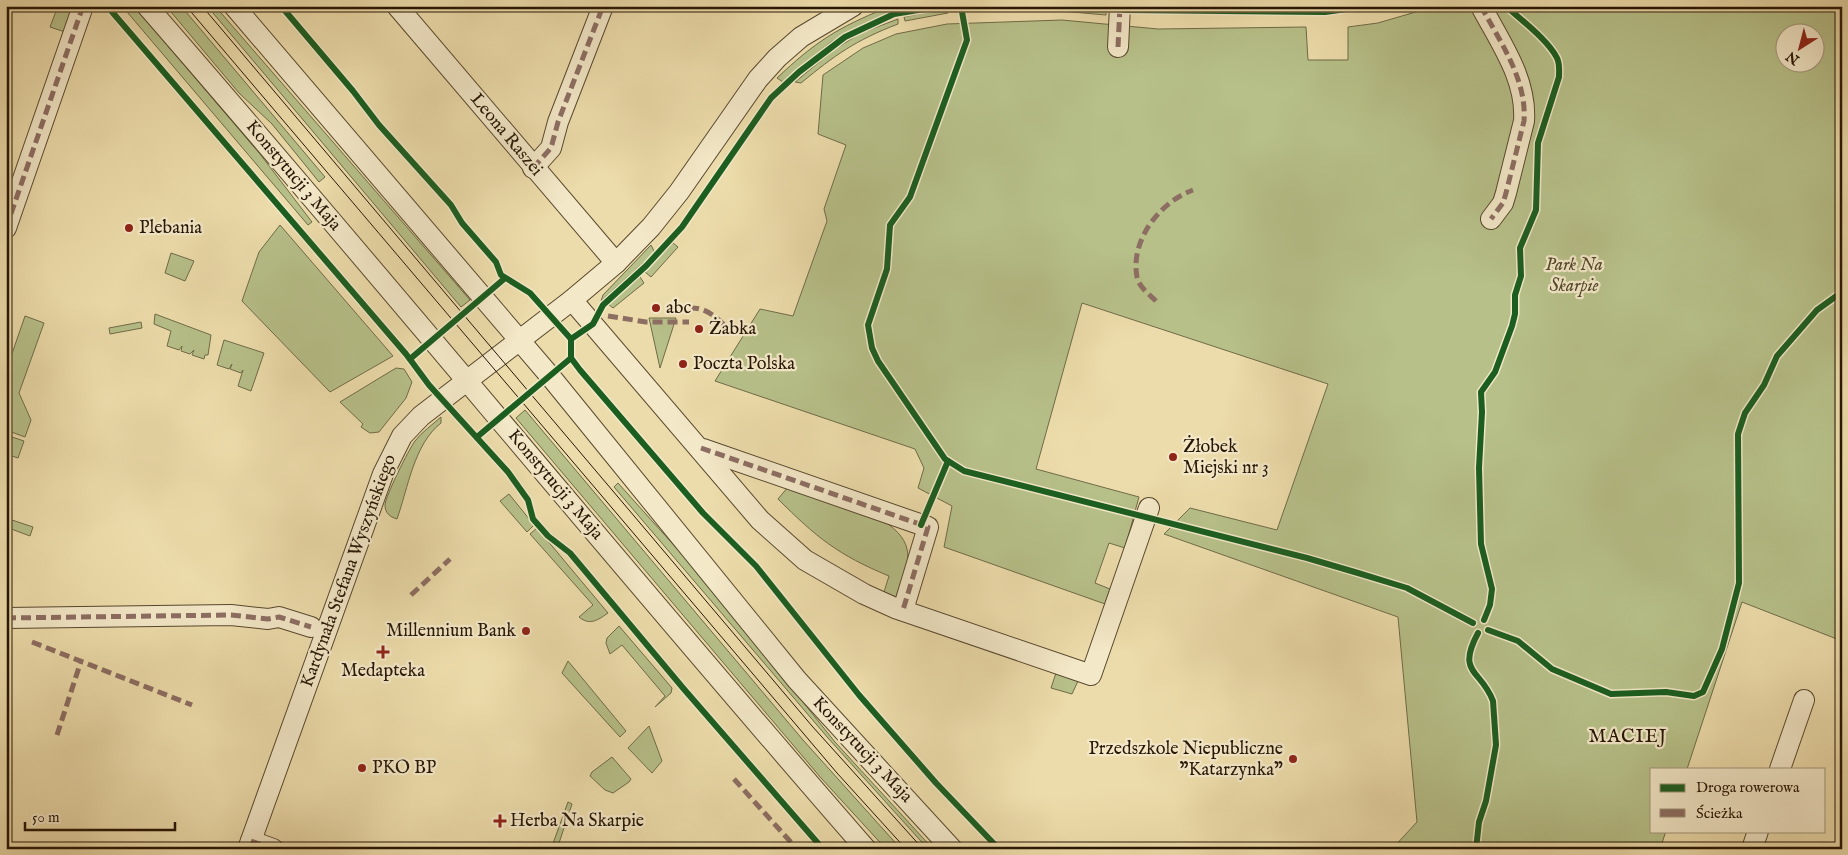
<svg xmlns="http://www.w3.org/2000/svg" width="1848" height="855" viewBox="0 0 1848 855" font-family="'IM FELL English',serif">
<rect width="100%" height="100%" fill="#eddcab"/>
<filter id="stains"><feTurbulence type="fractalNoise" baseFrequency=".004" numOctaves="4"/><feColorMatrix values="0 0 0 0 .2 0 0 0 0 .09 0 0 0 0 .02 0 0 0 .5 -.17"/></filter>
<radialGradient id="worn" r=".72"><stop offset=".6" stop-color="#630" stop-opacity="0"/><stop offset="1" stop-color="#630" stop-opacity=".3"/></radialGradient>
<g fill="#b7c089" stroke="#6f6b47" fill-rule="evenodd">
<path d="M58,6H74L65,32L50,27Z"/>
<path d="M122,6H134L260,154L312,222L308,225Z"/>
<path d="M166,6H181L325,177L319,182L272,124L239,93Z"/>
<path d="M207,6H215L470,300L461,307Z"/>
<path d="M1004,6H1062L1106,11V15L1049,10L1004,9Z"/>
<path d="M1436,6H1842V641L1742,602L1687,769H1652V831H1666L1660,849H1392L1417,822L1398,617L1164,534L1190,508L1277,530L1328,384L1082,303L1036,469L1139,497L1125,548L1109,543L1095,583L1110,589L1105,604L944,547L952,506L918,488L924,468L915,449L715,381L760,309L793,316L827,221L824,209L846,145L818,134L823,75L863,48L896,34L947,24L1062,20L1158,29L1306,27L1308,60H1348V27L1378,23ZM1786,32H1816V62H1786Z"/>
<path d="M886,8L885,15L831,42L783,82L777,78C815,42 837,28 886,8Z"/>
<path d="M948,8V13L905,21L904,17Z"/>
<path d="M898,19V24C856,40 835,55 801,83L795,82L835,49L861,33Z"/>
<path d="M280,225L393,356L330,392L242,301L259,252Z"/>
<path d="M673,243L678,247L651,277L645,272Z"/>
<path d="M651,245L654,251L652,255L601,301L603,295Z"/>
<path d="M171,253L194,261L185,281L165,273Z"/>
<path d="M640,277L644,283L613,308L608,304Z"/>
<path d="M155,314L211,335L208,355H205L204,359L192,355L194,350L190,354L181,351L182,346L179,350L167,346L171,331L154,324Z"/>
<path d="M25,316L44,323L19,393L31,420L25,437L6,430V371Z"/>
<path d="M649,318H676L660,368Z"/>
<path d="M141,322L142,328L110,334L109,328Z"/>
<path d="M224,340L264,353L251,391L238,386L243,370L241,373L230,369L232,364L229,369L217,365Z"/>
<path d="M396,368L404,369L412,382L406,398L379,432L370,433L361,427L363,424L340,402Z"/>
<path d="M525,410L803,740L901,849H886L821,778L516,418Z"/>
<path d="M441,417V423C414,444 408,488 397,519C390,517 385,513 385,505C385,497 409,449 415,441C422,432 432,425 441,417Z"/>
<path d="M6,435L24,441L18,458L6,454Z"/>
<path d="M618,483L706,581L835,742L933,849H928L828,738L614,487Z"/>
<path d="M788,487L888,524C919,547 907,566 896,597L884,592L889,576C838,555 816,537 778,499Z"/>
<path d="M509,494L534,525L527,532L500,501Z"/>
<path d="M6,518L33,527L30,536L6,527Z"/>
<path d="M537,528L608,613C598,620 590,626 579,617L593,605L530,534Z"/>
<path d="M619,626L672,688L671,693L655,707L665,696L622,645L610,654L606,643L607,638Z"/>
<path d="M568,661L626,731L620,737L562,673Z"/>
<path d="M1056,673L1078,681L1072,694L1051,688Z"/>
<path d="M649,726L662,761L652,773L628,748Z"/>
<path d="M612,757L631,779L629,782L613,793L605,790L590,776L592,772Z"/>
<path d="M568,802L572,804L558,846L565,849H551Z"/>
</g>
<g fill="none" stroke-linecap="round" stroke-linejoin="round">
<g stroke="#58482e" stroke-width="22">
<g id="minor">
<path d="M147,6C390,285 623,571 866,849"/>
<path d="M234,6L550,376L797,680L952,849"/>
<path d="M397,6L616,263"/>
<path d="M1481,6C1500,42 1527,79 1524,121L1506,193L1503,203L1491,219"/>
<path d="M1118,47L1120,6"/>
<path d="M533,168L551,148L558,122L603,6"/>
<path d="M6,228L83,6"/>
<path d="M572,300L760,520L805,560L864,594L895,608L1091,675L1149,508"/>
<path d="M703,449L928,527L903,610"/>
<path d="M6,618L231,615L268,619L279,617L311,627"/>
<path d="M1780,769L1804,700"/>
<path d="M251,841L273,849"/>
<path d="M248,849L383,474L402,436L421,416L572,300L616,263L651,227L679,192L758,79L777,58L801,37L853,6"/>
<path d="M1752,849L1758,831"/>
</g>
</g>
<use href="#minor" stroke="#f3e8c8" stroke-width="20"/>
<g stroke="#271605" stroke-width="1">
<path d="M186,6L837,773L906,849"/>
<path d="M202,6L812,726L923,849"/>
</g>
<g stroke="#8d6e63" stroke-width="5" stroke-dasharray="10 5" stroke-linecap="butt">
<path d="M1481,6C1500,42 1527,79 1524,121L1506,193L1503,203L1491,219"/>
<path d="M1118,47L1120,6"/>
<path d="M533,168L551,148L558,122L603,6"/>
<path d="M6,228L83,6"/>
<path d="M1156,301C1149,294 1139,287 1137,277C1130,240 1160,202 1193,190"/>
<path d="M689,308C704,307 714,315 724,325"/>
<path d="M608,316L646,322H689"/>
<path d="M701,448L928,527L903,610"/>
<path d="M411,595L450,559"/>
<path d="M6,618L231,615L268,619L279,617L311,627"/>
<path d="M32,642L192,705"/>
<path d="M57,735L81,661"/>
<path d="M734,779L797,849"/>
<path d="M251,841L273,849"/>
</g>
<g stroke="#f3e8c8" stroke-width="9">
<g id="cycleway">
<path d="M107,6L406,354L429,385L508,472L528,500L533,519L548,536L570,553L683,688L823,849"/>
<path d="M281,6L353,91L379,125L451,205L462,223L496,262L501,275L530,293L571,339V358L580,370L703,513L756,566L859,695L936,783L999,849"/>
<path d="M961,6L967,40L910,197L890,225L887,269L868,325L872,348L878,361L945,459L964,471L1307,558L1358,573L1407,588L1473,623"/>
<path d="M1091,6L1126,10L1325,12L1368,6"/>
<path d="M571,339L593,324L603,305L646,266L682,227L771,98L799,72L845,37L894,14L942,6"/>
<path d="M410,359L504,279"/>
<path d="M477,437L571,358"/>
<path d="M921,525L948,461"/>
<path d="M1484,620L1490,605L1492,589L1481,544L1479,468L1482,412L1481,392L1495,372L1512,326L1515,314V295L1521,276L1520,248L1536,210L1538,143L1559,77C1559,70 1560,64 1557,58C1548,40 1521,20 1506,6"/>
<path d="M1488,630L1518,641L1552,669L1611,694L1666,692L1694,696L1703,692L1722,649L1739,583L1738,434L1745,413L1764,385L1777,356L1817,310L1842,292"/>
<path d="M1476,849L1479,822L1486,801L1496,745L1493,701C1481,669 1456,674 1478,633"/>
</g>
</g>
<use href="#cycleway" stroke="#1b5e20" stroke-width="6"/>
</g>
<g fill="#8f2418" stroke="#f3e8c8" stroke-width="2">
<circle cx="129" cy="228" r="5"/>
<circle cx="656" cy="308" r="5"/>
<circle cx="699" cy="329" r="5"/>
<circle cx="683" cy="364" r="5"/>
<circle cx="1173" cy="457" r="5"/>
<circle cx="526" cy="631" r="5"/>
<path d="M380.5 644.5h5v5h5v5h-5v5h-5v-5h-5v-5h5z"/>
<circle cx="1293" cy="759" r="5"/>
<circle cx="362" cy="768" r="5"/>
<path d="M497.5 813.5h5v5h5v5h-5v5h-5v-5h-5v-5h5z"/>
</g>
<g text-anchor="middle" dominant-baseline="central" stroke-width="4.5" stroke-linejoin="round" paint-order="stroke">
<g font-size="18" fill="#271605" stroke="#f3e8c8">
<text transform="translate(506 135) rotate(50)">Leona Raszei</text>
<text transform="translate(293 176) rotate(50)">Konstytucji 3 Maja</text>
<text transform="translate(555 485) rotate(50)">Konstytucji 3 Maja</text>
<text transform="translate(349 571) rotate(-70)">Kardynała Stefana Wyszyńskiego</text>
<text transform="translate(862 750) rotate(47)">Konstytucji 3 Maja</text>
</g>
<g font-size="18" fill="#271605" stroke="#f3e8c8" text-anchor="start">
<text x="139" y="228">Plebania</text>
<text x="666" y="308">abc</text>
<text x="709" y="329">Żabka</text>
<text x="693" y="364">Poczta Polska</text>
<text x="1183" y="447">Żłobek<tspan x="1183" dy="21">Miejski nr 3</tspan></text>
<text x="516" y="631" text-anchor="end">Millennium Bank</text>
<text x="383" y="671" text-anchor="middle">Medapteka</text>
<text x="1283" y="749" text-anchor="end">Przedszkole Niepubliczne<tspan x="1283" dy="21">"Katarzynka"</tspan></text>
<text x="372" y="768">PKO BP</text>
<text x="510" y="821">Herba Na Skarpie</text>
</g>
<g font-size="18" font-style="italic" fill="#52492d" stroke="#f3e8c8">
<text x="1574" y="265">Park Na<tspan x="1574" dy="21">Skarpie</tspan></text>
</g>
<g font-size="19" letter-spacing="1" fill="#271605" stroke="#f3e8c8">
<text x="1628" y="737">MACIEJ</text>
</g>
</g>
<rect width="1848" height="855" fill="none" stroke="#eddcab" stroke-width="25"/>
<rect x="8" y="8" width="1833" height="840" fill="none" stroke="#271605" stroke-width="2.5"/>
<rect x="12" y="12" width="1823" height="830" fill="none" stroke="#271605"/>
<rect x="1650" y="768" width="175" height="65" fill="#f3e8c8" stroke="#a1947a"/>
<rect x="1660" y="784" width="25" height="8" fill="#1b5e20" stroke="#a1947a"/>
<text x="1696" y="792" font-size="15" fill="#271605">Droga rowerowa</text>
<rect x="1660" y="809" width="25" height="8" fill="#8d6e63" stroke="#a1947a"/>
<text x="1696" y="818" font-size="15" fill="#271605">Ścieżka</text>
<g transform="translate(1800 48) rotate(216)"><circle r="24" fill="#f3e8c8" stroke="#a1947a"/>
<path d="M0-4L9 19L0 12L-9 19Z" fill="#8f2418"/>
<text y="-8" font-size="14" font-weight="bold" text-anchor="middle" fill="#271605">N</text>
</g>
<path d="M25 822v8h150v-8" fill="none" stroke="#271605" stroke-width="2.5"/>
<text x="32" y="822" font-size="15" fill="#271605" stroke="#f3e8c8" stroke-width="4" paint-order="stroke">50 m</text>
<rect width="100%" height="100%" filter="url(#stains)"/>
<rect width="100%" height="100%" fill="url(#worn)"/>
</svg>
